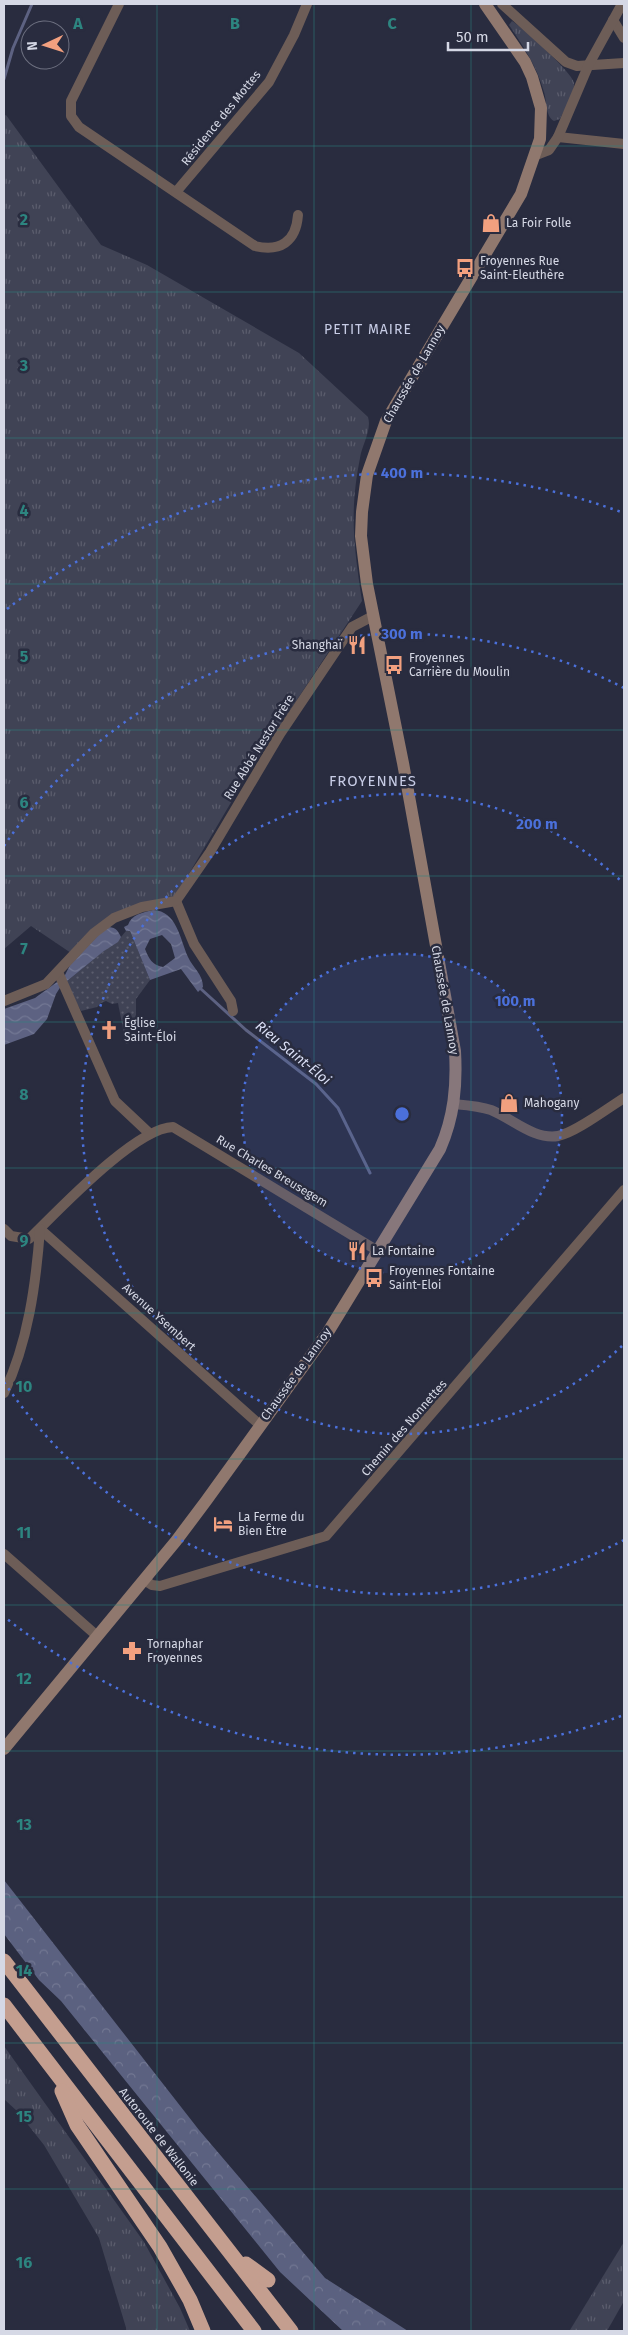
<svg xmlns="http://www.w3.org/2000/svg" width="628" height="2335" viewBox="0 0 628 2335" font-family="'Fira Sans',sans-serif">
<defs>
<pattern id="grass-tufts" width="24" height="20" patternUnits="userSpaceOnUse" patternTransform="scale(1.25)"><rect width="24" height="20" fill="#404355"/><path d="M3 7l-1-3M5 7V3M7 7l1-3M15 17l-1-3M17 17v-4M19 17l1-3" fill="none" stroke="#5b5d6d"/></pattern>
<pattern id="forest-crowns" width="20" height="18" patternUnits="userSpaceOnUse" patternTransform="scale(1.25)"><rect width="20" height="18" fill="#5b6180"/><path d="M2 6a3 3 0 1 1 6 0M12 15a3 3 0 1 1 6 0" fill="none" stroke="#727792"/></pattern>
<pattern id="park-dots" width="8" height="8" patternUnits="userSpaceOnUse" patternTransform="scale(1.25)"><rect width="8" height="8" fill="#404355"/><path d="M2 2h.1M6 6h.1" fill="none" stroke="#5b5d6d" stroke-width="1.8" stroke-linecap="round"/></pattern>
<pattern id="water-waves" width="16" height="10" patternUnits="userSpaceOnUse" patternTransform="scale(1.25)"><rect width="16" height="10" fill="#5d6282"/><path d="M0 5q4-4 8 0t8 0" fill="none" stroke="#737894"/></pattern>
</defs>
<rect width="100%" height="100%" fill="#292c3f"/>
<g fill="url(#grass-tufts)">
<path d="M512,21C522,27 574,74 574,83C575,94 564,110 560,119L554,121C545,116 547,101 544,92C537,66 523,46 509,25Z"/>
<path d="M6,115L101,245L147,265L299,353L368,417C372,430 362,445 360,458C349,513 354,547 362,601L246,777L174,899L121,915L74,955L31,926L4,949V116Z"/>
<path d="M4,2046L144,2242L180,2308L190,2331H127L99,2238L44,2145L17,2111L4,2099Z"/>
<path d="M624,2242V2301L607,2331L570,2330Z"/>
</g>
<path fill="url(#forest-crowns)" d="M4,1880L199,2130L325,2278L408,2331H343L280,2272L61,2001L39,1980L4,1934Z"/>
<path fill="url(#park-dots)" d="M126,931H130L150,980L136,999V1041L126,1044L118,1003L112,1004L106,1001L101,1003L97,1007L81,1011L66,982L121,937Z"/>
<g fill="url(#water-waves)" fill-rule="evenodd">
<path d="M153,910C177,911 180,939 188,957C193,968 203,974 203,987L198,992L181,969L150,980L130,931H126L124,927L128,925C132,914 142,913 153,910ZM162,935L171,944L175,958L163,967C152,965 149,959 145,949L150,939Z"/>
<path d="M106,927C115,927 117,929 121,937L118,942L104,951L61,986L56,994L47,1019L34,1034L4,1045V1009L35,998L64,977L70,965Z"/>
</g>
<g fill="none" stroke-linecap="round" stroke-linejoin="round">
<g stroke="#5d6282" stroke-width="3">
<path d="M4,79L13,48L32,4"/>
<path d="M201,989L246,1030L316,1084L338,1108L370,1173"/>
</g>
<g stroke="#6d5d57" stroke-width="10">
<path d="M119,4L71,101V116L79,127L255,246C280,252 296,242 298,215"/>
<path d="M502,4L566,62L577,66L624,63"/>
<path d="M613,20L624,38"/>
<path d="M558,137L624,144"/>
<path d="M536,155L549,150L558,137L589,64L622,4"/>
<path d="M176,192L269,82L294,35L307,4"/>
<path d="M176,901L194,944L231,1001L233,1011"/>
<path d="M58,972L115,1101L149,1133"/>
<path d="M4,1001L46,984L94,933L114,918L142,907L176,901L210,852L280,734L352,627L373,616"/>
<path d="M454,1104C466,1105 480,1106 491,1110C513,1119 534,1140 558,1136C575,1133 608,1108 624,1098"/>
<path d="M4,1229L11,1236L29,1239C58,1211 135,1128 173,1127L378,1251"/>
<path d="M40,1229L260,1425"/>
<path d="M4,1393C28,1343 36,1284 40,1229"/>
<path d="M4,1554L96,1635"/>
<path d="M144,1580L152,1585L160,1586L326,1536L624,1190"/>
</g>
<path stroke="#90786e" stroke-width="12" d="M4,1749L176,1541L206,1501L328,1332L440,1149C454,1117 457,1086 455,1051L403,763L367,584L361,536L362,512L367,475L386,421L521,194L540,139L541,108L532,77L525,62L485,4"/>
<g stroke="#c49e8f" stroke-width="15">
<path d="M4,1961L291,2331"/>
<path d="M4,2005L254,2331"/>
<path d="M62,2091L77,2125L160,2247L190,2300L203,2331"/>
<path d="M246,2264L268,2280"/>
</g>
</g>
<path fill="none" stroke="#2d8580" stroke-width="1" stroke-opacity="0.55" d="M157,4V2331M314,4V2331M471,4V2331M4,146H624M4,292H624M4,438H624M4,584H624M4,730H624M4,876H624M4,1022H624M4,1168H624M4,1313H624M4,1459H624M4,1605H624M4,1751H624M4,1897H624M4,2043H624M4,2189H624"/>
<circle cx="402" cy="1114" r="160" fill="#4b70db" fill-opacity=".12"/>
<g fill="none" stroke="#4b70db" stroke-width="2.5" stroke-dasharray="2.5 5">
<circle cx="402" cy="1114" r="160"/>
<path d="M622 1346A320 320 0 1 1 622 882"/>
<path d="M624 1540A480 480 0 0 1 4 1382M4 846A480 480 0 0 1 624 688"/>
<path d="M621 1716A641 641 0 0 1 7 1619M7 609A641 641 0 0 1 621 512"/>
</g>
<defs>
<g id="shop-bare" transform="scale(1.5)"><path d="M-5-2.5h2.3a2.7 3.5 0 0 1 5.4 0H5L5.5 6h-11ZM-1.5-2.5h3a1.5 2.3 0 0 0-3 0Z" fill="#f2a07f" stroke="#292c3f" stroke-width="2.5" paint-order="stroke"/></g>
<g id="bus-bare" transform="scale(1.5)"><path d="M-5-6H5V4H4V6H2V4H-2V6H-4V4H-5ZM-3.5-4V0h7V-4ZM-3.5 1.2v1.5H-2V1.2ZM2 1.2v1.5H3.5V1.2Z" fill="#f2a07f" stroke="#292c3f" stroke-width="2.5" paint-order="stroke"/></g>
<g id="restaurant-bare" transform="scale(1.5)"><path d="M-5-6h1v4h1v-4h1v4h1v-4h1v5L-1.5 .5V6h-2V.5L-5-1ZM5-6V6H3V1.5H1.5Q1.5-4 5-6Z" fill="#f2a07f" stroke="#292c3f" stroke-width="2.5" paint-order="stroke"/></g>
<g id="church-bare" transform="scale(1.5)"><path d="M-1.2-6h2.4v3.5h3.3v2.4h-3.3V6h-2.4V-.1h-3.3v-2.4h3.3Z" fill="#f2a07f" stroke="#292c3f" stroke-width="2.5" paint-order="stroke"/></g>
<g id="hotel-bare" transform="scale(1.5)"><path d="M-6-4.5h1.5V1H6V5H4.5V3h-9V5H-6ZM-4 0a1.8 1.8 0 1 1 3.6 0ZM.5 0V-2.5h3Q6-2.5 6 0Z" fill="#f2a07f" stroke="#292c3f" stroke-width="2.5" paint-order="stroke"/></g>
<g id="pharmacy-bare" transform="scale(1.5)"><path d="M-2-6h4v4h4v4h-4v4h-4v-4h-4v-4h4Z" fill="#f2a07f" stroke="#292c3f" stroke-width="2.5" paint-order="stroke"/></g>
</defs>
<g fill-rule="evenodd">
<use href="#shop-bare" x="491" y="223"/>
<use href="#bus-bare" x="465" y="268"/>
<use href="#restaurant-bare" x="357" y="645"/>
<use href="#bus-bare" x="394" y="665"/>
<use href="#church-bare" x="109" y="1030"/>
<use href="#shop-bare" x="509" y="1103"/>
<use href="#restaurant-bare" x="357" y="1251"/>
<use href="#bus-bare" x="374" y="1278"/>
<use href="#hotel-bare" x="223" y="1524"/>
<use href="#pharmacy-bare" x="132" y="1651"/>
</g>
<g text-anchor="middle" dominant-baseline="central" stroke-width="5" stroke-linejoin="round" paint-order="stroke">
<g font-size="12" fill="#d5d8e5" stroke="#292c3f">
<text transform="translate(221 118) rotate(-51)">Résidence des Mottes</text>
<text transform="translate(414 374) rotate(-60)">Chaussée de Lannoy</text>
<text transform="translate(259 747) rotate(-58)">Rue Abbé Nestor Frère</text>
<text transform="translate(445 1000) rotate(80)">Chaussée de Lannoy</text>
<text transform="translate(272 1171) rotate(31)">Rue Charles Breusegem</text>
<text transform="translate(159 1317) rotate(42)">Avenue Ysembert</text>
<text transform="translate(296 1374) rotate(-54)">Chaussée de Lannoy</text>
<text transform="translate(404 1428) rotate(-49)">Chemin des Nonnettes</text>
<text transform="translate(159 2137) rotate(52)">Autoroute de Wallonie</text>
</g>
<g font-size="12" fill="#d5d8e5" stroke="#292c3f" text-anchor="start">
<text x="506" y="223">La Foir Folle</text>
<text x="480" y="261">Froyennes Rue<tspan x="480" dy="14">Saint-Eleuthère</tspan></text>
<text x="342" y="645" text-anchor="end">Shanghaï</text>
<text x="409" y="658">Froyennes<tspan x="409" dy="14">Carrière du Moulin</tspan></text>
<text x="124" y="1023">Église<tspan x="124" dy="14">Saint-Éloi</tspan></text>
<text x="524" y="1103">Mahogany</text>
<text x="372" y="1251">La Fontaine</text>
<text x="389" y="1271">Froyennes Fontaine<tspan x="389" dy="14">Saint-Eloi</tspan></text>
<text x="238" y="1517">La Ferme du<tspan x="238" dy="14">Bien Être</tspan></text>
<text x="147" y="1644">Tornaphar<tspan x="147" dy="14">Froyennes</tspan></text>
</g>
<g font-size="14" letter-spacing="1" fill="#c7cce5" stroke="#292c3f">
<text x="368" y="329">PETIT MAIRE</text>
</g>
<g font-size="14" font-style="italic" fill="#dadff6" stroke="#292c3f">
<text transform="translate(293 1053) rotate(39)">Rieu Saint-Éloi</text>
</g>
<g font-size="15" letter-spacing="1" fill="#c7cce5" stroke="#292c3f">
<text x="373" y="781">FROYENNES</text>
</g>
</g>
<g font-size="16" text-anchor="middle" font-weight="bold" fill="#2d8580" stroke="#292c3f" stroke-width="5" stroke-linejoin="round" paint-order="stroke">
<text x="78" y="29">A</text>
<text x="235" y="29">B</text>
<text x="392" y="29">C</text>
<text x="24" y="225">2</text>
<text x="24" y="371">3</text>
<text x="24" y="516">4</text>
<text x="24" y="662">5</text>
<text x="24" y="808">6</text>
<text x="24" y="954">7</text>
<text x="24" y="1100">8</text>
<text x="24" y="1246">9</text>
<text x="24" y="1392">10</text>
<text x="24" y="1538">11</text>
<text x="24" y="1684">12</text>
<text x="24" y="1830">13</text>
<text x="24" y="1976">14</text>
<text x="24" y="2122">15</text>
<text x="24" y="2268">16</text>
</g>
<circle cx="402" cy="1114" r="8" fill="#4b70db" stroke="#292c3f" stroke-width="2.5"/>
<g font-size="15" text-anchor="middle" font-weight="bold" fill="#4b70db" stroke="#292c3f" stroke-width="5" stroke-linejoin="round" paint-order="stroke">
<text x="402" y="478">400 m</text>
<text x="402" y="639">300 m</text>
<text x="537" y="829">200 m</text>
<text x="515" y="1006">100 m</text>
</g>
<rect width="628" height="2335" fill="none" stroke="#d5d8e5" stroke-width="10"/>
<g transform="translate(45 45) rotate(266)"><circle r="24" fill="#292c3f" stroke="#6e7181"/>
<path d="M0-4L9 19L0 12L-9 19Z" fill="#f2a07f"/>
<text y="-8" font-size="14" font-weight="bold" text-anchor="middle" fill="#d5d8e5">N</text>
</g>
<path d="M448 42v8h80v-8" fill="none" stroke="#d5d8e5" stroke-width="2.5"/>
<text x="456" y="42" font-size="15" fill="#d5d8e5" stroke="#292c3f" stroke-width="4" paint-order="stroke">50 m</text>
</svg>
